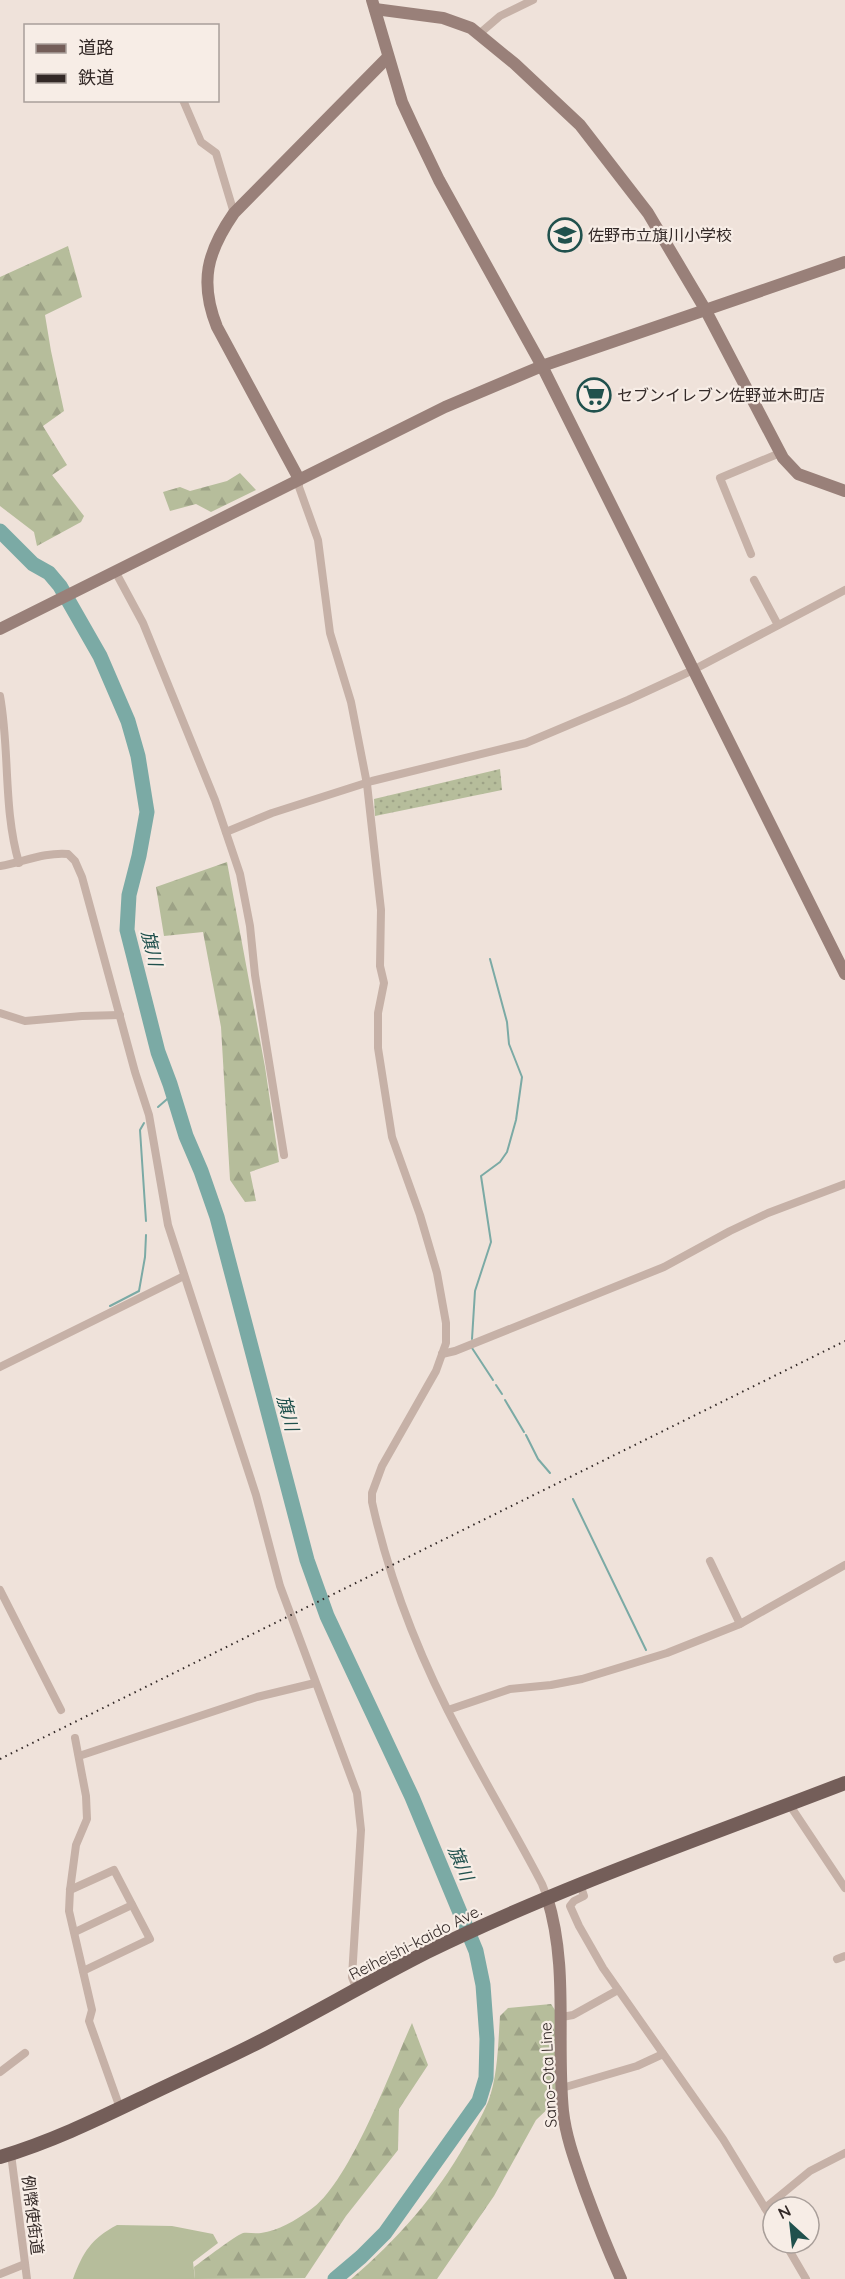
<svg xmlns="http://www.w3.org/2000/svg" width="845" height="2279" viewBox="0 0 845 2279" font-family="Quicksand,'Noto Sans JP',sans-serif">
<defs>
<pattern id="grass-dots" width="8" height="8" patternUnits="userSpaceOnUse" patternTransform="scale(1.5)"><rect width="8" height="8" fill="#b6bd9b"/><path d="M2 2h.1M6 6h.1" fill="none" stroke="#9da286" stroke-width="1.8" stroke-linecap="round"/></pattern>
<pattern id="forest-firs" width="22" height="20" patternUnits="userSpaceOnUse" patternTransform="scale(1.5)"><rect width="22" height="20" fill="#b6bd9b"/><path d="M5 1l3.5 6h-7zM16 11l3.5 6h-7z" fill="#9da286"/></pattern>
</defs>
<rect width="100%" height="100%" fill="#efe2da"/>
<path fill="url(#grass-dots)" d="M500,769L502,790L375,816L374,799Z"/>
<g fill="url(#forest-firs)">
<path d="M68,246L82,297L45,315L51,351L64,411L43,426L67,465L52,475L84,516L81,522L37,546L34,532L0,506V277Z"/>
<path d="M240,473L256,490L211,512L196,504L170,511L163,492L180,487L190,491L227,481Z"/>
<path d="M227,862L265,1067L279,1162L250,1172L256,1201L245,1202L230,1180L221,1027L203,932L164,936L156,887Z"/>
<path d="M551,2004L555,2010L556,2101L536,2120L494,2196L437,2279H351C397,2240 436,2196 466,2143C474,2130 482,2116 488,2102C498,2076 498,2044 500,2016L508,2008Z"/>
<path d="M412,2023L428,2065L399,2109L398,2150L346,2216L305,2278L195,2279L194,2267C204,2260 233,2237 243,2233C248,2232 255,2234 261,2233C278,2231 296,2220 310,2210C349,2185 392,2067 412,2023Z"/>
</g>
<path fill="#b6bd9b" d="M117,2225L172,2226L213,2234L218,2243L193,2262L195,2279H73C83,2252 91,2239 117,2225Z"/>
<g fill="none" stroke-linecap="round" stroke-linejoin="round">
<g stroke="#7baaa5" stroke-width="2">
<path d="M158,1107L173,1094"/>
<path d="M144,1123L140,1130L146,1221"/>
<path d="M110,1306L139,1291L145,1257L146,1235"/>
<path d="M472,1339L475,1291L491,1242L481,1176L500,1162L507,1152L516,1120L522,1077L509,1044L507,1022L490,959"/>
<path d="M472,1348L493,1380"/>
<path d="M496,1385L502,1394"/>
<path d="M505,1400L524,1432"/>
<path d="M526,1435L538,1459L550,1473"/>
<path d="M573,1499L646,1650"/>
</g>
<path stroke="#7baaa5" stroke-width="15" d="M0,531L33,564L49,573L60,586L100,656L128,721L138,756L147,812L139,856L129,895L127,930L158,1052L170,1084L186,1136L201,1171L217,1217L307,1560L327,1616L412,1797L476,1951L483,1985L487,2039L486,2078L479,2101L385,2233L361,2257L335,2279"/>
<g stroke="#c6b1a7" stroke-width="8">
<path d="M479,34L500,16L533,0"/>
<path d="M183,100L201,142L216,153L234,213"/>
<path d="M299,479V487L318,540L330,633L351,702L367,784L381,910L380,966L384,983L378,1013V1048L392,1137L420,1215L437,1273L446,1323V1343L436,1371L382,1466L372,1493V1502C390,1583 422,1663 461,1736C487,1786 516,1834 542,1884L547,1897"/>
<path d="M751,554L720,478L780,453"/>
<path d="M115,571L143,623L215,800L240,874L250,926L255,975L284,1155"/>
<path d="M754,580L778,625"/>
<path d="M0,696C10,751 3,809 19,863"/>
<path d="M226,832L272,813L372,781L526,743L628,700L693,670L845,590"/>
<path d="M0,866C23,862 45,852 68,854L75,861L82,877L135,1072L149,1115L168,1225L256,1495L280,1586L357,1793L361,1830L352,1977L357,1990"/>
<path d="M0,1013L25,1021L82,1016L120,1015"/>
<path d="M442,1354L455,1351L664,1267L730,1231L768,1213L845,1184"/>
<path d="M0,1367L184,1276"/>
<path d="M710,1561L740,1624"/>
<path d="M0,1590L61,1710"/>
<path d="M448,1710L510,1689L551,1685L582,1679L667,1653L740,1624L845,1565"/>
<path d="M75,1738L86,1796L87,1819L76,1845L70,1890L69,1911L92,2010L89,2021L120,2108"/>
<path d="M79,1756L257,1697L315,1683"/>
<path d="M789,1804L845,1888"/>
<path d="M580,1884L584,1896L574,1901L570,1906L579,1926L603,1968L723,2139L773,2221"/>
<path d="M70,1890L114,1870L150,1939L83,1971"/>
<path d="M75,1932L132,1905"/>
<path d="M837,1959L845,1956"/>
<path d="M562,2017L573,2015L618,1990"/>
<path d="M0,2072L25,2053"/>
<path d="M562,2088L637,2066L663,2054"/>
<path d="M11,2154L27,2279"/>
<path d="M765,2208L810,2171L845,2153"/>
<path d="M785,2243L806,2279"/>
<path d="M0,2274L25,2264"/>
</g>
<g stroke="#998079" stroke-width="12">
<path d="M372,0L402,102L414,128L439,180L542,366L845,974"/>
<path d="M375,9L443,18L471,28L515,64L580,125L648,213L705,309L783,458L798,474L845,491"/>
<path d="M299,479L217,327C199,282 207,252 234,213L388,57"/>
<path d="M0,629L445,407L542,366L845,262"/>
<path d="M547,1897C569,1967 556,2039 563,2111C566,2138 576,2164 585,2190C596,2220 608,2250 621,2279"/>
</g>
<path stroke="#745e59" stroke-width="14" d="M0,2157C51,2142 98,2119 146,2096C183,2078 222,2061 259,2042C315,2013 370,1981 427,1952C562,1886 705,1837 845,1783"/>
<path stroke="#332927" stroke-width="2" stroke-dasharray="1.5 4.5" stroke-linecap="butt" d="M0,1759L845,1341"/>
</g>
<defs>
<g id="school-ring" transform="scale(1.725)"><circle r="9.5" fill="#f7ede6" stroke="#20514d" stroke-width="1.5"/><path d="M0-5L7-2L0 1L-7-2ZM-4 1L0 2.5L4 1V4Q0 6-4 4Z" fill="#20514d"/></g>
<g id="supermarket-ring" transform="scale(1.725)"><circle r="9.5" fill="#f7ede6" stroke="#20514d" stroke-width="1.5"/><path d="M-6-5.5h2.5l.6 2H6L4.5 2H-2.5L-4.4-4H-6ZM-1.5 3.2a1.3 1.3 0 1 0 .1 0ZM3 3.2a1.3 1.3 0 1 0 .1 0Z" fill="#20514d"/></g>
</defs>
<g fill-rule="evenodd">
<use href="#school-ring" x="565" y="235"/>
<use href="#supermarket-ring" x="594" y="395"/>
</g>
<g text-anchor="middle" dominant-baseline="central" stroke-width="4.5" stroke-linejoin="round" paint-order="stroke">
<g font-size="16" fill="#332927" stroke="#f7ede6" text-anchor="start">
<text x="588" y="235">佐野市立旗川小学校</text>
<text x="617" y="395">セブンイレブン佐野並木町店</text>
</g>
<g font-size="16" fill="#332927" stroke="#f7ede6">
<text transform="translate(415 1942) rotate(-27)">Reiheishi-kaido Ave.</text>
<text transform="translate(548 2075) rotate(-93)">Sano-Ota Line</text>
<text transform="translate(33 2215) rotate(83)">例幣使街道</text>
</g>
<g font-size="18" font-style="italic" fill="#20514d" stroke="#f7ede6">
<text transform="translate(152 948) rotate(77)">旗川</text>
<text transform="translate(288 1413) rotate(75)">旗川</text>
<text transform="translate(461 1863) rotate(67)">旗川</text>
</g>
</g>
<rect x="24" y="24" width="195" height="78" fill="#f7ede6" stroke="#a99f9a" stroke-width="1.5"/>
<rect x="36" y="44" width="30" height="9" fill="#745e59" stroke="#a99f9a" stroke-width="1.5"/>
<text x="78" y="54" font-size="18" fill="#332927">道路</text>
<rect x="36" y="74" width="30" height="9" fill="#332927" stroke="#a99f9a" stroke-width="1.5"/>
<text x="78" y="84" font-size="18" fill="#332927">鉄道</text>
<g transform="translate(791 2225) rotate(333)"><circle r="28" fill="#f7ede6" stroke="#a99f9a" stroke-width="1.5"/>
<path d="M0-4.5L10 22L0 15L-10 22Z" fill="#20514d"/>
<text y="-9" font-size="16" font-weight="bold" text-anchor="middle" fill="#332927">N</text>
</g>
</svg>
